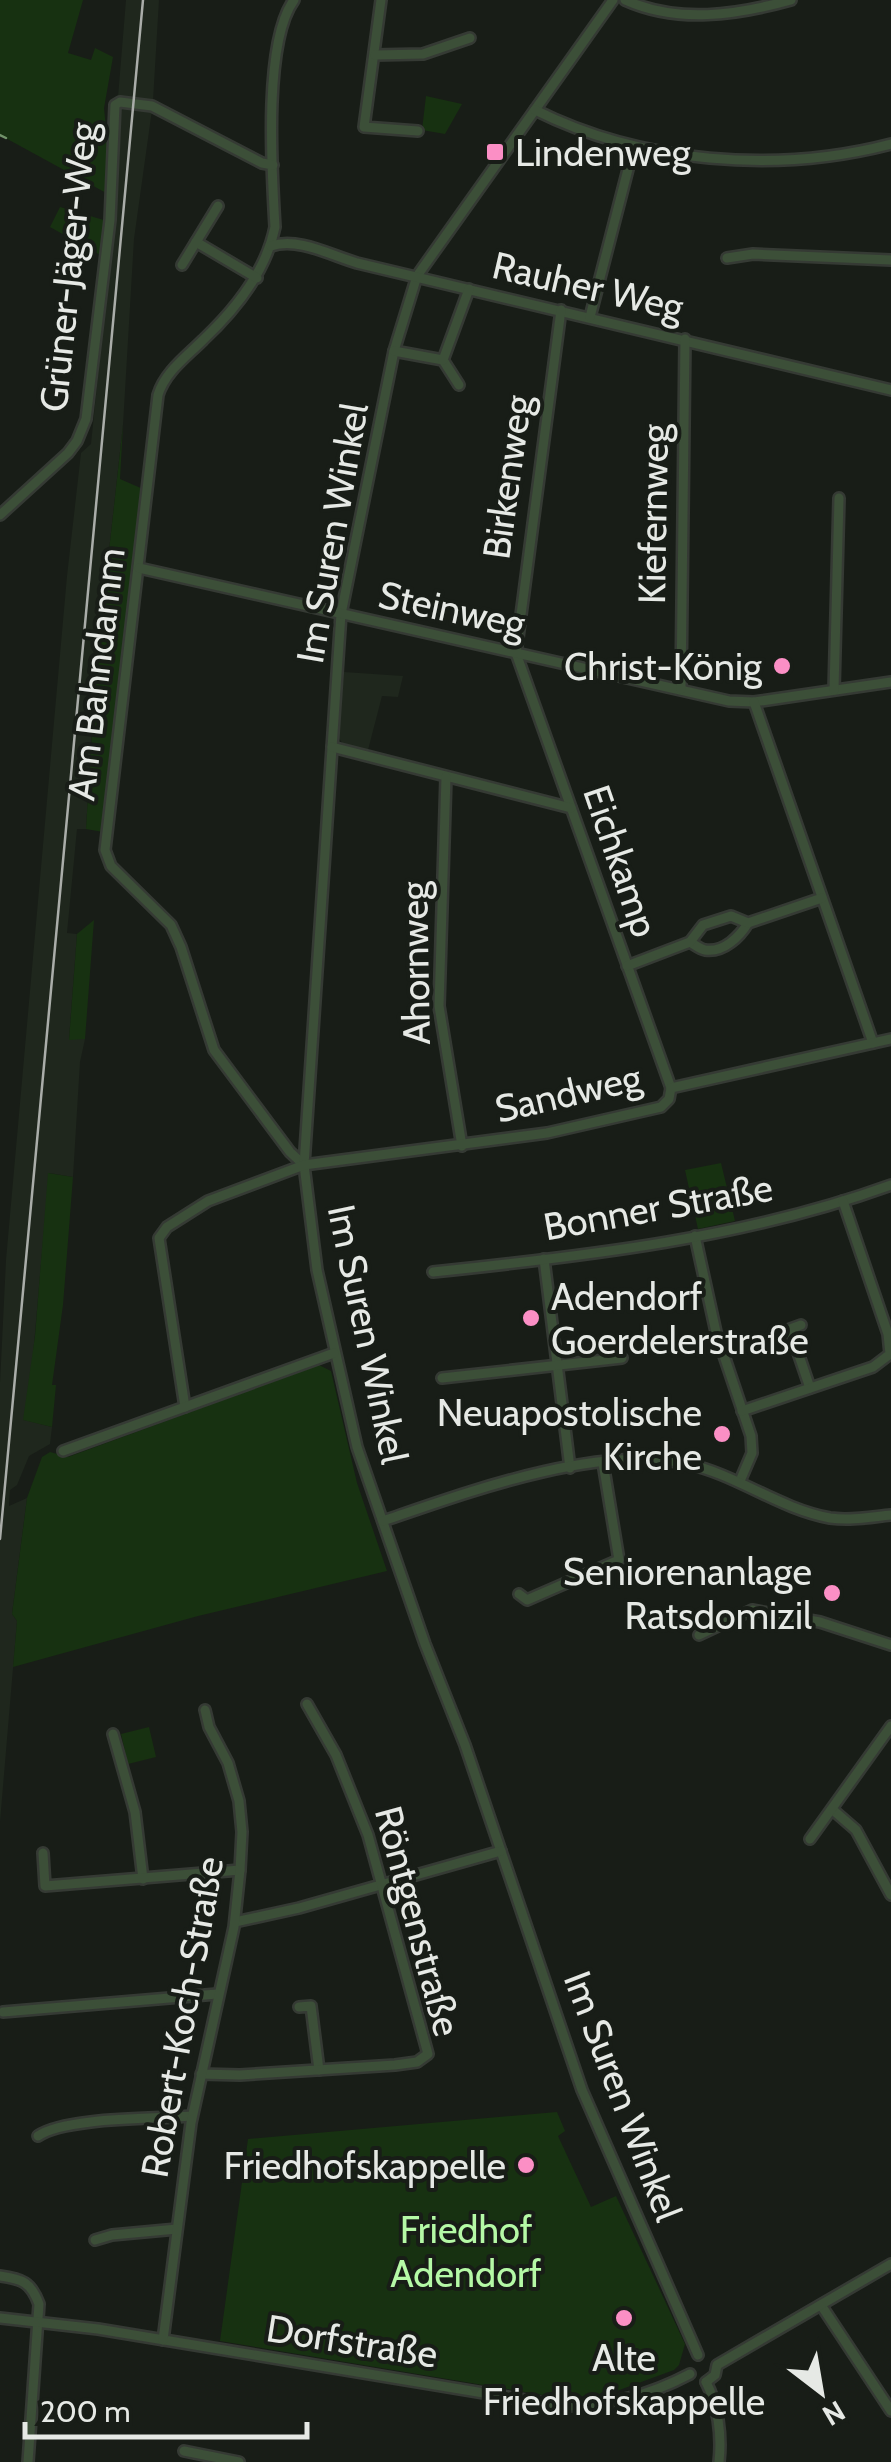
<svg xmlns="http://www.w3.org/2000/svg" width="891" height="2462" viewBox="0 0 891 2462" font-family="Cabin,sans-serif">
<rect width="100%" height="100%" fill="#181d17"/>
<g fill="#1f271d">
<path d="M126,0H159L153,101L138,100L152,110L134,239L123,425L96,668L86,829H77L67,933L77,934L69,1039H85L80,1062L73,1177L49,1173L32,1367L24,1420L52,1427L50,1444L29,1456L17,1485L10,1490L9,1506L27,1498L12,1614L17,1621L0,1822V1383L6,1260L67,576L81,453L91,444L113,229L117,114L126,107L127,99L118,97Z"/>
<path d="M344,672L403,676L398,697L382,696L368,750L343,744L338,737Z"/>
</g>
<g fill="#173111">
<path d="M0,0H83L68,53L91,60L95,48L113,57L104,108L109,158L108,194L0,135Z"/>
<path d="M426,96L462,104L445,134L422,130Z"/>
<path d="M60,207L107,221L104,257L50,227Z"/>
<path d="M123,425L120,479L143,489L103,832L86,829L96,668Z"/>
<path d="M94,920L85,1039L69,1040L77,934Z"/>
<path d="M721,1163L735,1221L698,1229L685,1170Z"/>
<path d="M48,1173L73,1177L63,1305L52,1385H56L52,1427L23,1420L35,1336Z"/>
<path d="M319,1365L331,1371L357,1483L387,1571L198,1616L13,1667L17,1621L12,1614L27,1498L42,1457L50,1452L68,1457Z"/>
<path d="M149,1727L156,1757L128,1764L121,1734Z"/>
<path d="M557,2112L565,2131L558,2136L591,2207L616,2196L685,2344L679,2365L674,2370L603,2396L555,2397L220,2341L248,2139Z"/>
</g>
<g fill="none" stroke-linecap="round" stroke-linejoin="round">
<path stroke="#719269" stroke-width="2.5" d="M0,135L6,138"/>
<g stroke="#353a34" stroke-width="14">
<g id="minor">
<path d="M294,0C263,42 272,174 275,227C266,272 236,309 203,340C186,357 165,372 158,395L105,850L111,866L171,925L181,947L214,1050L290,1152L304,1165"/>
<path d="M381,0L364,127L418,131"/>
<path d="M613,0L417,276L394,351L341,614L304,1165L317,1270L357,1447L425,1644L465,1745L582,2090L698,2355"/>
<path d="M625,0C678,24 737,15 791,0"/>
<path d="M375,55L423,54L470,38"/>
<path d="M535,110C641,163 776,174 891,144"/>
<path d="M196,242L257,278"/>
<path d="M271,246C298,237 330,255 357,263L891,390"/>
<path d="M727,258L753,254L891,260"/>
<path d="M182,265L218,206"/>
<path d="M561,310L516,653L671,1088"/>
<path d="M590,317L634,146"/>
<path d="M394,351L443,360L459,385"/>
<path d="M443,360L469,289"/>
<path d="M0,515L68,453L77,441L86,419L110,220L115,105L120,102L152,106L262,163L273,165"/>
<path d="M139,568L729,701L754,702L891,682"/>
<path d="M681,689L685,339"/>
<path d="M834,690L839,498"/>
<path d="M754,702L873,1043"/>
<path d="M332,747L571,808"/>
<path d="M446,777L439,1006L462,1146"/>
<path d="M690,942C695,945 700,949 705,950C724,953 740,936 748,923"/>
<path d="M627,966L690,942L703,925L731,916L748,923L822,898"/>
<path d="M695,1236L716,1332L751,1436L752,1453L740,1481"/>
<path d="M544,1259L570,1468"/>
<path d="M433,1272C587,1256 745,1238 891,1185"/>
<path d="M801,1325L790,1329L810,1388"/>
<path d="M442,1378L622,1358"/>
<path d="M185,1407L159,1238L167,1227L208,1201L304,1165L547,1133L661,1107L669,1099L671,1088L891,1039"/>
<path d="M742,1411L873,1367L890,1354L888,1334L843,1201"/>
<path d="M63,1451L334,1353"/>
<path d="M383,1521C468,1492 597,1444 688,1464C737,1475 780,1509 830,1518C851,1521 871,1517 891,1515"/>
<path d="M519,1594L527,1600L619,1560L603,1463"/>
<path d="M699,1635L752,1610L820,1622L891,1645"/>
<path d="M113,1734L135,1812L143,1879"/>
<path d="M833,1810L856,1830L891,1895"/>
<path d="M810,1839L891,1726"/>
<path d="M43,1853L45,1886L240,1870"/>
<path d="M235,1922L299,1908L501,1851"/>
<path d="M299,2007L311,2006L319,2070"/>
<path d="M3,2012L217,1994"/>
<path d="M201,2074L240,2075L395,2065L417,2062L428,2054L368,1835L336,1755L307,1704"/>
<path d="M38,2136C65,2117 156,2119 192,2116"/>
<path d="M95,2240L112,2235L177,2229"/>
<path d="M0,2276C22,2279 31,2282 39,2304L28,2462"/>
<path d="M821,2305L891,2411"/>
<path d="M0,2318L98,2329L562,2406C608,2407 650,2395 690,2374"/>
<path d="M163,2340L191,2123L234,1927L240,1870L242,1832L239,1801L228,1763L209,1727L205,1710"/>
<path d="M706,2382L715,2375L717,2365L891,2264"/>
<path d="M706,2382C718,2405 722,2435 719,2462"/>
<path d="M184,2451L239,2462"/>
</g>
</g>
<use href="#minor" stroke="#3c4f38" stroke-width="9"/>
<path stroke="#aaada9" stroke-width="2.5" d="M0,1539L143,0"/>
</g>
<g fill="#fb8fc5" stroke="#181d17" stroke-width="4">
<rect x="485" y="142" width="20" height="20" rx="5"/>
<circle cx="782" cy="666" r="10"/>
<circle cx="531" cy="1318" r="10"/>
<circle cx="722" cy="1434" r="10"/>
<circle cx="832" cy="1593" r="10"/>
<circle cx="526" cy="2165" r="10"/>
<circle cx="624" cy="2318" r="10"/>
</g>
<g text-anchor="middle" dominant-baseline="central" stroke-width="8" stroke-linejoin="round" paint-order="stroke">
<g font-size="38" fill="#e6e9e5" stroke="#181d17" text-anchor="end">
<text x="515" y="152" text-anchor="start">Lindenweg</text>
<text x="762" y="666">Christ-König</text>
<text x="551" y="1296" text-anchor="start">Adendorf<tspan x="551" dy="44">Goerdelerstraße</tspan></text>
<text x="702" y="1412">Neuapostolische<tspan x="702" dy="44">Kirche</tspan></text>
<text x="812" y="1571">Seniorenanlage<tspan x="812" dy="44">Ratsdomizil</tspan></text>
<text x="506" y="2165">Friedhofskappelle</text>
<text x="624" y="2357" text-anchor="middle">Alte<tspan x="624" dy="44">Friedhofskappelle</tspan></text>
</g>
<g font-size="38" fill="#e6e9e5" stroke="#181d17">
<text transform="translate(68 267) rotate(-84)">Grüner-Jäger-Weg</text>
<text transform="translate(588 286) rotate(13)">Rauher Weg</text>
<text transform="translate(507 477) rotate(-82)">Birkenweg</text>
<text transform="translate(653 514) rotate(-89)">Kiefernweg</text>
<text transform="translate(332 533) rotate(-80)">Im Suren Winkel</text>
<text transform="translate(452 609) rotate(12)">Steinweg</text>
<text transform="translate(96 674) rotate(-83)">Am Bahndamm</text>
<text transform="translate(621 861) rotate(71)">Eichkamp</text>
<text transform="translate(415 963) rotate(-91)">Ahornweg</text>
<text transform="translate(568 1093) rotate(-13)">Sandweg</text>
<text transform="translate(658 1207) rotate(-10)">Bonner Straße</text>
<text transform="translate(368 1334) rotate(78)">Im Suren Winkel</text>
<text transform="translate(418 1921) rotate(75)">Röntgenstraße</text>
<text transform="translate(182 2017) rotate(-80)">Robert-Koch-Straße</text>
<text transform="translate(623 2096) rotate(69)">Im Suren Winkel</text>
<text transform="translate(352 2341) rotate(9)">Dorfstraße</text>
</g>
<g font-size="38" fill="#b5f9a6" stroke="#181d17">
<text x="466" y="2229">Friedhof<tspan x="466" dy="44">Adendorf</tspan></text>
</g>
</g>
<g transform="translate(821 2392) rotate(149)" stroke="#181d17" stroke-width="8" paint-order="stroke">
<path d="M0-8L18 38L0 25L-18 38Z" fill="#e6e9e5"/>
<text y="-15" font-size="28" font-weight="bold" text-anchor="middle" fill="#e6e9e5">N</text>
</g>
<path d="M25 2422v15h282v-15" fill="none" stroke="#e6e9e5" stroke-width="5"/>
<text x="40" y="2422" font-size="30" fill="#e6e9e5" stroke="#181d17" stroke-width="8" paint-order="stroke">200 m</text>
</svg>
